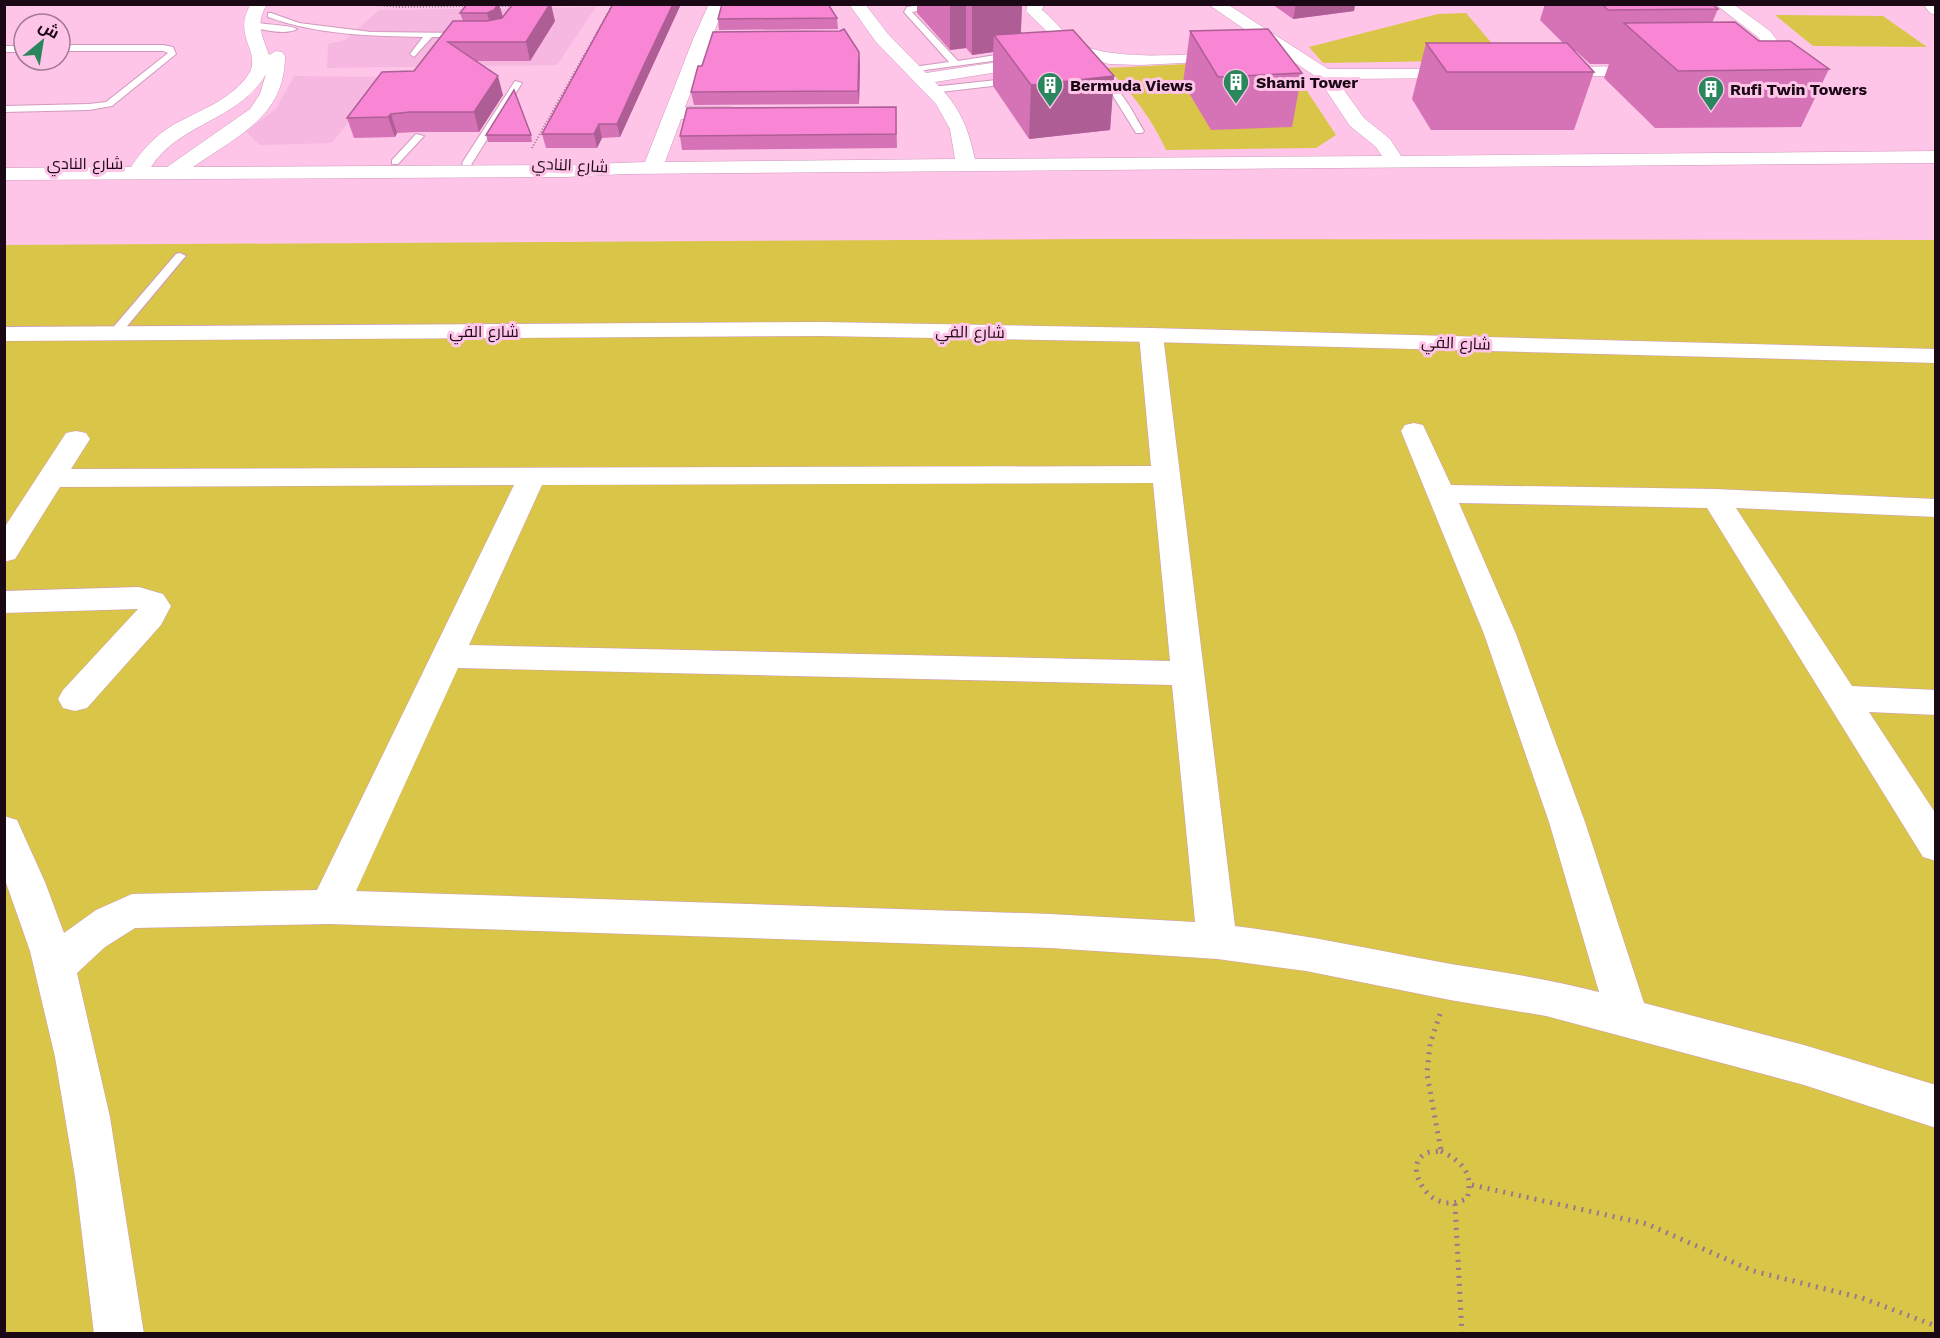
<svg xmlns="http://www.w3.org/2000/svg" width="1940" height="1338" viewBox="0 0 1940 1338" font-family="'Work Sans',Cairo,sans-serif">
<rect width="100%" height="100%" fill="#fec5e9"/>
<g fill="#f6b7e0">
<path d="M596,7L557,65L327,68L328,44L345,40L379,10Z"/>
<path d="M294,76L384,77L332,143L259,145L246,131L276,109Z"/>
</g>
<g fill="#d9c547">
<path d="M1466,13L1506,60L1323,63L1309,47L1438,14Z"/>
<path d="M1775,15L1883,16L1927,47L1813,46Z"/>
<path d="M1249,61L1287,70L1307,91L1336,135L1316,148L1166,150C1151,117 1132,93 1107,68Z"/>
<path d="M1100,239L1935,240V1333H5L4,245Z"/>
</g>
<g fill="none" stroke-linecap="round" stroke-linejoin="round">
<g stroke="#d099bc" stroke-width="2">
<g id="service">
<path d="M927,4H954L912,12L958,61L1015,52L1019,55L1015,58L910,72V68L913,67L949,62L904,12L907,7Z"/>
<path d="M271,13L299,23L371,32L465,33L469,35L465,37H432L414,57L410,54L423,37C371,36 318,35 268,17V13Z"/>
<path d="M249,22C260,24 290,25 297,29C284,36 260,29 246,26V22Z"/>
<path d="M60,45H163L173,47L176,54L112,106L89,110L4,112V106L89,104L106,102L168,53L163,51H60Z"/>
<rect x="4" y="46" width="20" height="6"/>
<path d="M1091,77C1117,75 1132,112 1144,131L1142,133H1136L1110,91L1091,81Z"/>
<path d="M1015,78L1019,81L1018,83L932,93L928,90L932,87Z"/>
<path d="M515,81L522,83L471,165H463L462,163Z"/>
<path d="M416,134L424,136L398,164H392V160Z"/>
<path d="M180,253L186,256L184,258L118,337H110V331L176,254Z"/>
</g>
</g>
<g stroke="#d099bc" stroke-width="1">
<g id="minor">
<path d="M251,4H267C255,24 262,35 269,55L276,51L282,52L285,56C285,117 237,136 193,167L566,165L645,162L694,37L709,4H725L685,107H730L737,109L739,113L737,117L730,119H681L665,162L955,159L950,129L936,104L876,42L849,4H865L888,34L926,73L1011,60L1017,61L1020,65L1017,69L935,82C960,108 967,124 975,159L1382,156L1376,147L1350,126L1318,78L1288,58L1140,65L1109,64L1067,51L1026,11L1028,4H1044L1042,10C1054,20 1067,37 1080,44C1121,65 1224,51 1273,49L1208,4H1227L1328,69H1470L1473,73L1470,77L1464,78L1336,79L1364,118L1390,139L1401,156L1936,151V163L624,174L566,177L4,180V168L131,167C142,150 155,136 173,125C198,111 228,101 246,78C266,53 230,38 251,4ZM266,74L260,94L250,109L167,167H151C179,123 240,120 266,74Z"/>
<path d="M1715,4H1733L1770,31L1783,48L1778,63L1755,72H1743L1740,68L1743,64L1764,56L1767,48L1758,37Z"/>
<path d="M1653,66L1659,67L1662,71L1659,75L1548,77L1542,76L1539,72L1542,68L1548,67Z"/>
<path d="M1151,328L1160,330L1163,335L1235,926C1308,935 1379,951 1451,964C1501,972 1549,979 1599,992L1549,822L1484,634L1401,431L1405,425L1414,423L1423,425L1451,485L1715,489L1936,499V517L1736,508L1852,686L1936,690V715L1869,712L1936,814V861L1923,857L1707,508L1459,503L1516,634L1585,822L1644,1003L1804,1045L1936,1085V1128L1804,1085L1546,1016L1450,1000L1306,971L1217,959L1050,948L329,924L135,928L105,947L77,973L110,1117L144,1334H94L75,1177L55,1057L30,951L4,877V816L17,820L45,882L64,933L96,910L132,894L317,890L514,485L60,487L15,559L4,562V528L66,433L76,431L86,433L90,439L71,469L1151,466L1139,335L1142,330ZM1153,483L1170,661L469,645L542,485ZM458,668L1172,685L1195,922L1050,914L356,891Z"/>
<path d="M139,587L163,594L171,606L161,625L87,708L75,711L63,708L58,699L63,690L138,609L4,613V591Z"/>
</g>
</g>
<g stroke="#d099bc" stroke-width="1">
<g id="tertiary">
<path d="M1923,4H1936V15L1930,13Z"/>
<path d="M822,322L1151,328L1936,349V363L1151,342L822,336L4,341V327Z"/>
</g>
</g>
<g stroke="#9e758f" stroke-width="2" stroke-dasharray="1 2" stroke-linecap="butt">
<path d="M366,4L400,7L468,6"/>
<path d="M547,5L579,4"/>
<path d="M496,6H516"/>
<path d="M532,148L613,4"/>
</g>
<g stroke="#9e758f" stroke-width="5" stroke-dasharray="2 6" stroke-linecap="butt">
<path d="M1440,1014L1430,1044L1427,1074L1441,1151"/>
<path d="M1441,1151C1463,1162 1474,1174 1467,1199C1458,1202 1449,1205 1439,1201C1423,1196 1404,1163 1427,1153C1431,1151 1437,1152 1441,1151Z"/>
<path d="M1472,1185L1647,1224L1753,1271L1862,1298L1936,1326"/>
<path d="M1455,1204L1462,1334"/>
</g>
<use href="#service" fill="#fff" fill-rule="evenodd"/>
<use href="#minor" fill="#fff" fill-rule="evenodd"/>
<use href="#tertiary" fill="#fff" fill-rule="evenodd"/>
</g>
<g fill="#d673b7">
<path d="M499,4L503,17L555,21L530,61H475L503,95L479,132H417L397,133L395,137L354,138L347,118L414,71L463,21L460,13Z"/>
<path d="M613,4H681L646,80L620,137L602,138L597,148H546L542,134Z"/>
<path d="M917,4H1022L1021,33L1114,76L1110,130L1029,139L993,86V52L972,55L966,48L950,50L917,13Z"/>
<path d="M1272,4H1355L1354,11L1293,19Z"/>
<path d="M1545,4H1712L1718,9L1712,23L1829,69L1801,127L1655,128L1604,78L1609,64H1590L1576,51H1574L1594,72L1574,130H1431L1412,99L1426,43H1563L1540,20Z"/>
<path d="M837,18L838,29L719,30L718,19Z"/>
<path d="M1190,31L1302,73L1292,127L1211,130L1183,83Z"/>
<path d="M860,65L859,104L694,105L691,92Z"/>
<path d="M896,107L897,148L682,150L680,136Z"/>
<path d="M486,135H531L532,142H488Z"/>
</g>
<g fill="#ae5e95">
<path d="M498,4H499L504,21L492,31L487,13Z"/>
<path d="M550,4H551L555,21L530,61L526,42Z"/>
<path d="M673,4H681L646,80L620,137L617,124L643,67Z"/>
<path d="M950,4H966V48L950,50Z"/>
<path d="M972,4H1022L1020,48L994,35L993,52L972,55Z"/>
<path d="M1296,4H1355L1354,11L1293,19Z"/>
<path d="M859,52L860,65L859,104L858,91Z"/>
<path d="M498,76L503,95L479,132L474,112Z"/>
<path d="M1114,76L1110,130L1029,139L1031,85Z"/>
<path d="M391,114L397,133L395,137L388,117Z"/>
<path d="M599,124L602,138L597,148L594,134Z"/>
</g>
<g fill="#f986d5" stroke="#ae5e95" stroke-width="1.5">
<path d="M467,4H498L494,10L487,13H460Z"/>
<path d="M513,4H550L526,42H448L498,76L474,112H410L391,114L388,117L347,118L382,72L414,71L453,21H487L502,18Z"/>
<path d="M613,4H673L643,67L617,124H599L594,134H542Z"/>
<path d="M722,4H828L837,18L718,19Z"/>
<path d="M1602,4H1712L1718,9L1608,10Z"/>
<path d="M1735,22L1759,41H1790L1829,69L1678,71L1624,23Z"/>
<path d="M844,29L859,52L858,91L691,92L698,66H702L713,32L840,31Z"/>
<path d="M1268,29L1302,73L1218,77L1190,31Z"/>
<path d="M1073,30L1114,76L1031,85L994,35Z"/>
<path d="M1426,43H1567L1594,72H1447Z"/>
<path d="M514,90L531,135H486Z"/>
<path d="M896,107V134L680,136L687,108Z"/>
</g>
<defs>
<g id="building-pin" transform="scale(1.35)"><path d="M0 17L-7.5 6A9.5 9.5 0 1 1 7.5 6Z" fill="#29865d" stroke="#fec5e9"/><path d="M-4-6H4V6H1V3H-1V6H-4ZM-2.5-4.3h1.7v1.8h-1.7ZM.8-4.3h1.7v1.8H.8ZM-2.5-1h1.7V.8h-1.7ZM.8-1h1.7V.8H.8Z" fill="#fff"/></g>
</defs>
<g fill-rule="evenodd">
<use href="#building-pin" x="1236" y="82"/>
<use href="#building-pin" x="1050" y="85"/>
<use href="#building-pin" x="1711" y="89"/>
</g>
<g text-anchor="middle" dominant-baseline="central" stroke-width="6" stroke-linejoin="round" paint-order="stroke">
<g font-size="16" font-weight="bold" fill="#1b0815" stroke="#fec5e9" text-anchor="start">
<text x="1256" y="82">Shami Tower</text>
<text x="1070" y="85">Bermuda Views</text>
<text x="1730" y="89">Rufi Twin Towers</text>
</g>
<g font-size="16" fill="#1b0815" stroke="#fec5e9">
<text x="85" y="163">شارع النادي</text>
<text transform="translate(570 165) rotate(3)">شارع النادي</text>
<text x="484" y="331">شارع الفي</text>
<text transform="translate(970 332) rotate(1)">شارع الفي</text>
<text transform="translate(1456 343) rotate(2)">شارع الفي</text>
</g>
</g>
<rect width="1940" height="1338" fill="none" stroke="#1b0815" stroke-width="12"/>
<g transform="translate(42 42) rotate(30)"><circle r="28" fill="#fec5e9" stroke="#a37994" stroke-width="1.5"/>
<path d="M0-4.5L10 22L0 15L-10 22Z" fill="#29865d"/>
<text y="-9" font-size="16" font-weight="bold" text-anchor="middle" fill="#1b0815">ش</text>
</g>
</svg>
